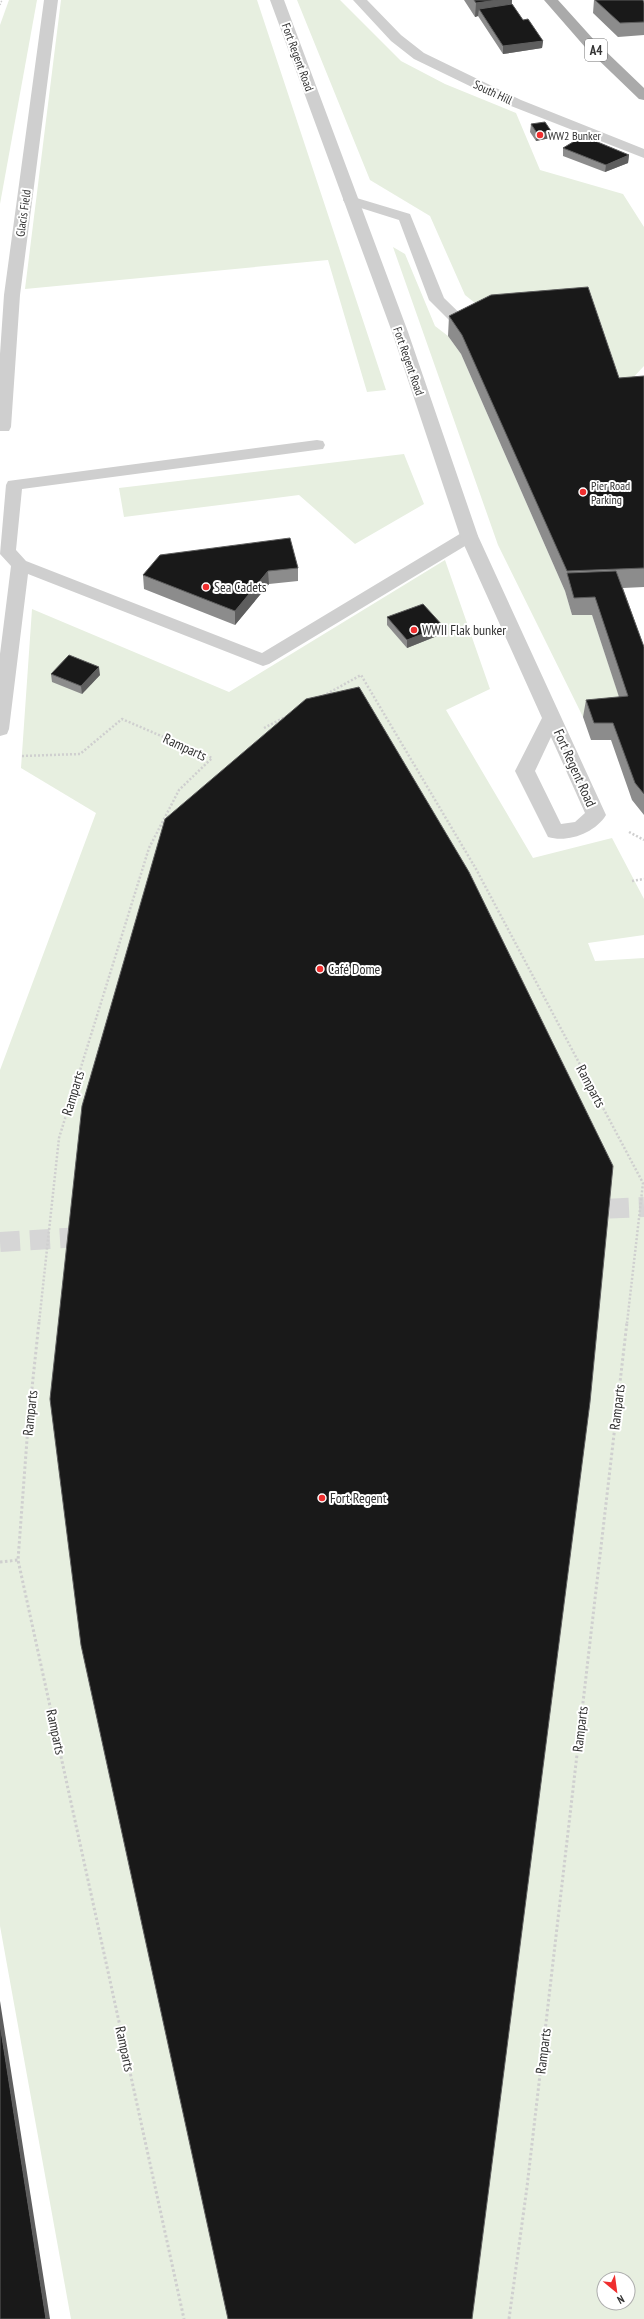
<svg xmlns="http://www.w3.org/2000/svg" width="644" height="2319" viewBox="0 0 644 2319" font-family="'PT Sans Narrow',sans-serif">
<rect width="100%" height="100%" fill="#fff"/>
<g fill="#e7efe0" fill-rule="evenodd">
<path d="M9,0H37L0,204V25Z"/>
<path d="M61,0H257L386,390L367,392L328,260L25,289Z"/>
<path d="M297,0H340L401,61L445,84L516,113L540,170L623,194L644,227V366L628,383L490,315L465,295L430,216L370,180Z"/>
<path d="M393,247L405,254L435,326L448,336L461,354L565,591L572,615H592L625,714L583,717L498,545Z"/>
<path d="M404,454L424,504L355,544L299,495L124,517L119,488Z"/>
<path d="M445,560L490,689L446,710L533,858L612,838L644,899V935L588,943L595,961L644,958V2319H71L0,1926V1070L96,813L21,768L32,609L229,692ZM604,2279H628V2303H604Z"/>
</g>
<g fill="none" stroke-linecap="round" stroke-linejoin="round">
<g stroke="#d6d6d6" stroke-width="20" stroke-dasharray="20 10" stroke-linecap="butt">
<path d="M579,1210L644,1207"/>
<path d="M0,1242L98,1236"/>
</g>
<path stroke="#cfcfcf" stroke-width="1.5" stroke-dasharray="1.5 1.5" stroke-linecap="butt" d="M0,5L2,0"/>
<g stroke="#cfcfcf" stroke-width="2.5" stroke-dasharray="2 2" stroke-linecap="butt">
<path d="M323,696L361,675L476,869L643,1183L627,1323"/>
<path d="M264,728L289,715"/>
<path d="M22,756L80,754L122,719L212,758L179,790L149,848L59,1138L39,1323"/>
<path d="M629,832L644,840"/>
<path d="M632,881L644,879"/>
</g>
<g stroke="#cfcfcf" stroke-width="3" stroke-dasharray="2.5 2.5" stroke-linecap="butt">
<path d="M39,1322L28,1426L18,1560L184,2319"/>
<path d="M0,1562L18,1560"/>
<path d="M509,2319L527,2187L627,1322"/>
</g>
<g fill="#cfcfcf" fill-rule="evenodd">
<path d="M44,0H58L20,295L11,427L9,431H0V354L4,295Z"/>
<path d="M350,196L410,214L444,298L479,332L481,335L479,338H467L429,300L399,220L345,203L343,200L345,197Z"/>
<path d="M317,440L323,441L325,445L323,449L22,489L16,550L26,561L262,653L463,532L469,530L475,532L478,536L475,540L269,664L263,666L28,574L9,729L7,734L0,736V654L11,566L0,554L6,485L8,481Z"/>
</g>
<g fill="#cfcfcf" fill-rule="evenodd">
<path d="M270,0H284L408,332L478,536L606,815C595,833 568,843 548,837L515,771L542,718L460,536L392,332ZM551,737L585,813L575,822L561,824L535,771Z"/>
<path d="M353,0H367L401,35L424,53L521,100L644,149V158L511,106L414,59L391,41Z"/>
</g>
<path fill="#aaa" fill-rule="evenodd" d="M544,0H558L595,41L644,88V100L639,99L585,47Z"/>
</g>
<g fill="#8c8c8c">
<path d="M464,0H512V4L523,20L543,41L542,48L503,54L478,16L475,17Z"/>
<path d="M594,0H643V2H644V35L618,37L593,13Z"/>
<path d="M531,124L551,131L550,138L536,141L530,132Z"/>
<path d="M563,148L629,155L628,163L605,172L563,156Z"/>
<path d="M449,316L619,378L644,376V587L623,588L644,647V815L632,800L611,740H591L583,717L586,700L619,697L592,615H572L565,591L461,354L448,336Z"/>
<path d="M298,568V581L269,584L235,625L144,589L143,575Z"/>
<path d="M387,617L443,626L442,634L407,648L387,625Z"/>
<path d="M51,674L100,675L82,694L52,682Z"/>
</g>
<g fill="#5e5e5e">
<path d="M498,0H512L511,11L479,9L478,16L475,17L476,3Z"/>
<path d="M543,41L542,48L503,54V46Z"/>
<path d="M551,131L550,138L536,141L537,133Z"/>
<path d="M629,155L628,163L605,172L606,165Z"/>
<path d="M268,571L269,584L235,625V611Z"/>
<path d="M443,626L442,634L407,648V640Z"/>
<path d="M99,667L100,675L82,694L81,686Z"/>
<path d="M0,2001L50,2319H46L0,2024Z"/>
</g>
<g fill="#191919" stroke="#5e5e5e">
<path d="M474,0H498L476,3Z"/>
<path d="M595,0H643L644,3V22L620,23Z"/>
<path d="M512,4L523,20L528,19L543,41L503,46L479,9Z"/>
<path d="M545,122L551,131L537,133L531,124Z"/>
<path d="M583,136L629,155L606,165L563,148Z"/>
<path d="M588,287L619,378L644,376V568L567,571L462,335L449,316L491,295Z"/>
<path d="M290,538L298,568L268,571L235,611L143,575L160,555Z"/>
<path d="M616,571L644,647V794L635,783L613,723H594L586,700L628,696L595,597L574,598L567,573Z"/>
<path d="M423,604L443,626L407,640L387,617Z"/>
<path d="M69,655L99,667L81,686L51,674Z"/>
<path d="M359,687L469,872L613,1166L590,1402L472,2319H228L81,1645L50,1399L82,1106L165,819L306,699Z"/>
<path d="M0,2024L46,2319H0Z"/>
</g>
<g fill="#ef2e2e" stroke="#fff" stroke-width="1.5">
<circle cx="540" cy="135" r="4"/>
<circle cx="583" cy="492" r="4"/>
<circle cx="206" cy="587" r="4"/>
<circle cx="414" cy="630" r="4"/>
<circle cx="320" cy="969" r="4"/>
<circle cx="322" cy="1498" r="4"/>
</g>
<g text-anchor="middle" dominant-baseline="central" stroke-width="4" stroke-linejoin="round" paint-order="stroke">
<g font-size="12" fill="#323232" stroke="#fff">
<text transform="translate(298 57) rotate(70)">Fort Regent Road</text>
<text transform="translate(493 92) rotate(25)">South Hill</text>
<text transform="translate(23 213) rotate(-82)">Glacis Field</text>
<text transform="translate(409 361) rotate(71)">Fort Regent Road</text>
</g>
<g font-size="12" fill="#323232" stroke="#fff" text-anchor="start">
<text x="548" y="135">WW2 Bunker</text>
<text x="591" y="485">Pier Road<tspan x="591" dy="14">Parking</tspan></text>
</g>
<rect fill="#fff" stroke="#707070" stroke-width="1" x="585" y="39" width="22" height="22" rx="3"/>
<g font-size="13" font-weight="bold" fill="#323232">
<text x="596" y="50">A4</text>
</g>
<g font-size="14" fill="#323232" stroke="#fff" text-anchor="start">
<text x="214" y="587">Sea Cadets</text>
<text x="422" y="630">WWII Flak bunker</text>
<text x="328" y="969">Café Dome</text>
<text x="330" y="1498">Fort Regent</text>
</g>
<g font-size="14" fill="#323232" stroke="#fff">
<text transform="translate(185 747) rotate(25)">Ramparts</text>
<text transform="translate(575 768) rotate(66)">Fort Regent Road</text>
<text transform="translate(591 1086) rotate(62)">Ramparts</text>
<text transform="translate(73 1093) rotate(-73)">Ramparts</text>
<text transform="translate(617 1407) rotate(-83)">Ramparts</text>
<text transform="translate(30 1413) rotate(-84)">Ramparts</text>
<text transform="translate(580 1729) rotate(-83)">Ramparts</text>
<text transform="translate(56 1732) rotate(78)">Ramparts</text>
<text transform="translate(125 2049) rotate(78)">Ramparts</text>
<text transform="translate(543 2051) rotate(-83)">Ramparts</text>
</g>
</g>
<g transform="translate(616 2291) rotate(151)"><circle r="19" fill="#ffffff" stroke="#adadad"/>
<path d="M0-3L7 15L0 10L-7 15Z" fill="#ef2e2e"/>
<text y="-6" font-size="11" font-weight="bold" text-anchor="middle" fill="#323232">N</text>
</g>
</svg>
